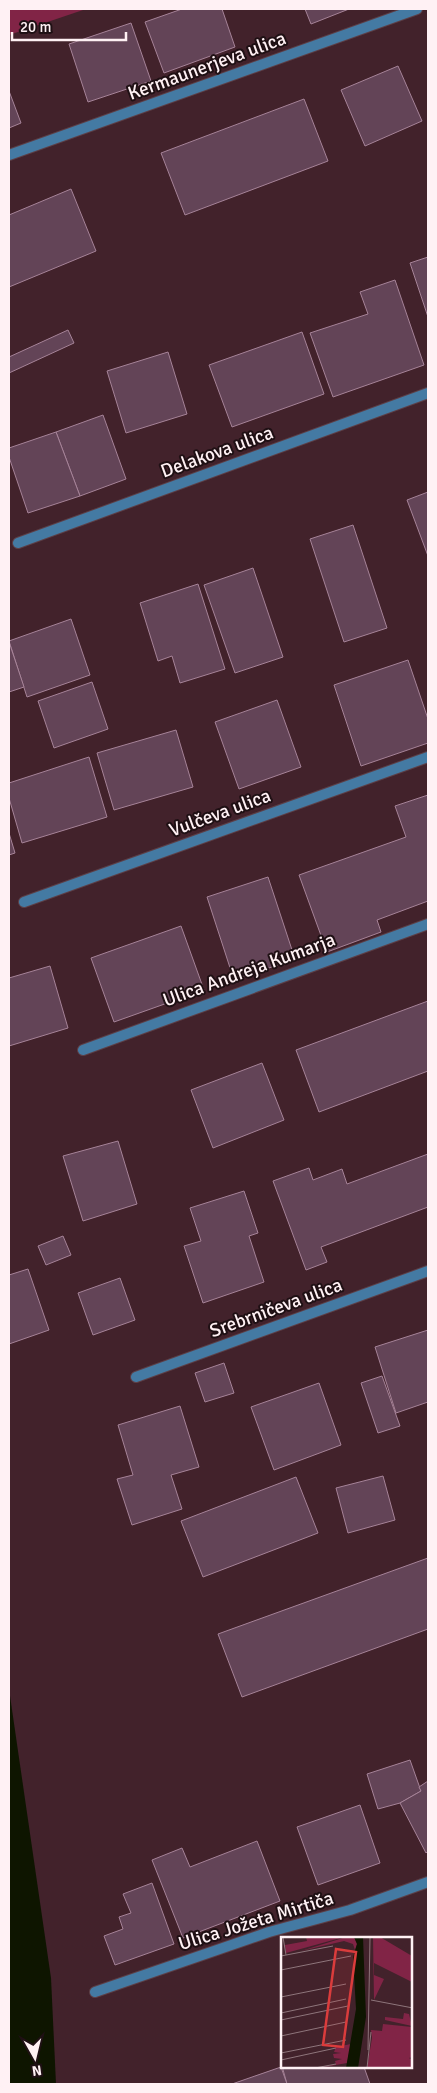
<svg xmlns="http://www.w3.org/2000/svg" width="437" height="2093" viewBox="0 0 437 2093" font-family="Signika,sans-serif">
<rect width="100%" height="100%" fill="#42222b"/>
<path fill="#812446" d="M9,9H86L9,35Z"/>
<path fill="#0e1500" d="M9,1689L51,1978L56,2084H9Z"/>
<g fill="#634457" stroke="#a68398">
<path d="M182,9H222L235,47L164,73L145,22Z"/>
<path d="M305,9H349L311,24Z"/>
<path d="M131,23L151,81L88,102L69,44Z"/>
<path d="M398,66L422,121L365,146L341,90Z"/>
<path d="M9,91L21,123L9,128Z"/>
<path d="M304,99L328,161L185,215L161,153Z"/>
<path d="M71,189L96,251L9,287V215Z"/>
<path d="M428,257V317L410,263Z"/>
<path d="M395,280L424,365L333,397L310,333L368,314L360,292Z"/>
<path d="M68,330L74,343L9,373V357Z"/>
<path d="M302,332L324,394L232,427L209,365Z"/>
<path d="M168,352L187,414L126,433L107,371Z"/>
<path d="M103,415L126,479L80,496L56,432Z"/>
<path d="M56,432L80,496L28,513L9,457V448Z"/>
<path d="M428,492V556L407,500Z"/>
<path d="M353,525L387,628L344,642L310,539Z"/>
<path d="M253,568L283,657L235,673L204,585Z"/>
<path d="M198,584L225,669L180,683L172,656L158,661L140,603Z"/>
<path d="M71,619L90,675L27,697L9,641Z"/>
<path d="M9,642L24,687L9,692Z"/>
<path d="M408,660L428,719V743L361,766L334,685Z"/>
<path d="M92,682L108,729L54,748L38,701Z"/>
<path d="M277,700L301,767L239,789L215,722Z"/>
<path d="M176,730L193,787L114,810L97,753Z"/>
<path d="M89,757L107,817L22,843L9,798V783Z"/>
<path d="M428,795V901L377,920L381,932L327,952L299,875L406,837L395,806Z"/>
<path d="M9,833L15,853L9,855Z"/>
<path d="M268,877L295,959L234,980L207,897Z"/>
<path d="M181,926L204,990L114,1022L91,958Z"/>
<path d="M50,966L68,1028L9,1046V978Z"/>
<path d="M428,1001V1071L319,1112L296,1050Z"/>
<path d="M262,1063L284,1120L213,1148L191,1090Z"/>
<path d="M118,1141L137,1204L83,1221L63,1156Z"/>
<path d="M428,1154V1207L321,1247L327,1262L306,1270L273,1181L309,1168L313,1180L342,1169L347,1184Z"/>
<path d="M244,1191L258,1233L249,1236L264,1282L203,1303L184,1246L201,1241L190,1208Z"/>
<path d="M63,1236L71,1255L46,1265L38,1246Z"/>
<path d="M28,1269L49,1330L9,1344V1275Z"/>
<path d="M120,1278L135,1320L93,1335L78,1293Z"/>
<path d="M428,1330V1402L396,1413L375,1347Z"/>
<path d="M224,1363L234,1393L205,1402L195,1373Z"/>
<path d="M382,1376L400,1426L378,1433L361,1383Z"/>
<path d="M319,1383L341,1445L274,1470L251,1407Z"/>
<path d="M180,1406L199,1467L171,1475L182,1509L132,1525L117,1479L133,1475L118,1425Z"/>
<path d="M383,1476L395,1520L348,1533L336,1488Z"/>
<path d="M296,1477L318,1533L203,1577L181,1521Z"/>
<path d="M428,1558V1629L242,1697L218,1634Z"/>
<path d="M410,1760L421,1791L400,1803L378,1809L367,1774Z"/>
<path d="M428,1781V1851L426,1853L400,1803L421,1791L419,1787Z"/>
<path d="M360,1805L380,1863L318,1885L297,1827Z"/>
<path d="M257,1841L280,1901L183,1938L152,1860L182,1848L190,1867Z"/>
<path d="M152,1883L174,1944L115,1965L104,1936L123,1929L119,1917L131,1913L123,1894Z"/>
<path d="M282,2066L364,2067L370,2084H287Z"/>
<path d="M281,2067L287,2084H232Z"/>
</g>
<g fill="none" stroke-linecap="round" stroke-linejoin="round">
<g stroke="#5c3f47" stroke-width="12">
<path id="service" d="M9,155L417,9"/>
</g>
<g stroke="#5c3f47" stroke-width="12">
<g id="minor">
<path d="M18,543L428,393"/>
<path d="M24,902L428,757"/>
<path d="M83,1050L428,924"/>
<path d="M136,1377L428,1271"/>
<path d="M95,1992L269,1932L350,1910L428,1882"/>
</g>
</g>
<use href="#service" stroke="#447aa3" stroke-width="10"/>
<use href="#minor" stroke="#447aa3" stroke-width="10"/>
</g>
<g text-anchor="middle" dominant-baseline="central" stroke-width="4" stroke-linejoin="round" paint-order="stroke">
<g font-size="19" fill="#fff1f4" stroke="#1f1014">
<text transform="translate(207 66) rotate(-20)">Kermaunerjeva ulica</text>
<text transform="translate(217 452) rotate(-20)">Delakova ulica</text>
<text transform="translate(220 813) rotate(-20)">Vulčeva ulica</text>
<text transform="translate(249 970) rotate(-20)">Ulica Andreja Kumarja</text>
<text transform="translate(276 1308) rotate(-20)">Srebrničeva ulica</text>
<text transform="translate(256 1921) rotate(-17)">Ulica Jožeta Mirtiča</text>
</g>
</g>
<g transform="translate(281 1937)">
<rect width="131" height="131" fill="#42222b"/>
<path d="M25,0L40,1L63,0L5,16L4,8L26,4ZM65,0H73L76,7L74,13L72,7L63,4L20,14ZM92,0H99L131,19V45L93,26V38L103,42L93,63ZM123,76L128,77L131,89L104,83V80L122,82ZM102,87L131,90V120L128,121L131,123V131H86L91,101L90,93L101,94ZM70,107L66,126L38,131L55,127L54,124L61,122L53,121L52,117L60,116L53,115L55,110Z" fill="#812446"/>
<path d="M73,0H82L85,80L77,131H65L75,72L72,20L76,7Z" fill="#0e1500"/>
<path fill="none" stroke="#8e757b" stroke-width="1" d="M2,0L5,18M0,19L52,9M0,33L70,19M0,60L65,47M90,63L132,71M0,76L65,62M0,83L67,69M0,99L65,85M87,113L89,0M0,116L65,103M0,123L55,111M34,131L55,127M86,131L90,95"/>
<path fill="#da3c3c" fill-opacity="0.15" stroke="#da3c3c" stroke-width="2.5" d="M55,12L75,15L62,110L42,108Z"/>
<rect width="131" height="131" fill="none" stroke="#fff1f4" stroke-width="2.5"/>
</g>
<rect width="437" height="2093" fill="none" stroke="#fff1f4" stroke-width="20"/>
<g transform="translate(35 2058) rotate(172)" stroke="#1f1014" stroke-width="4" paint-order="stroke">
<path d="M0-4L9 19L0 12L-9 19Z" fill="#fff1f4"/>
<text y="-8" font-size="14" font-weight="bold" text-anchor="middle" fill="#fff1f4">N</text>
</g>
<path d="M12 32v8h114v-8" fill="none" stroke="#fff1f4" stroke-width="2.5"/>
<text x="20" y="32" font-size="15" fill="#fff1f4" stroke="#1f1014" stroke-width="4" paint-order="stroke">20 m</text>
</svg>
